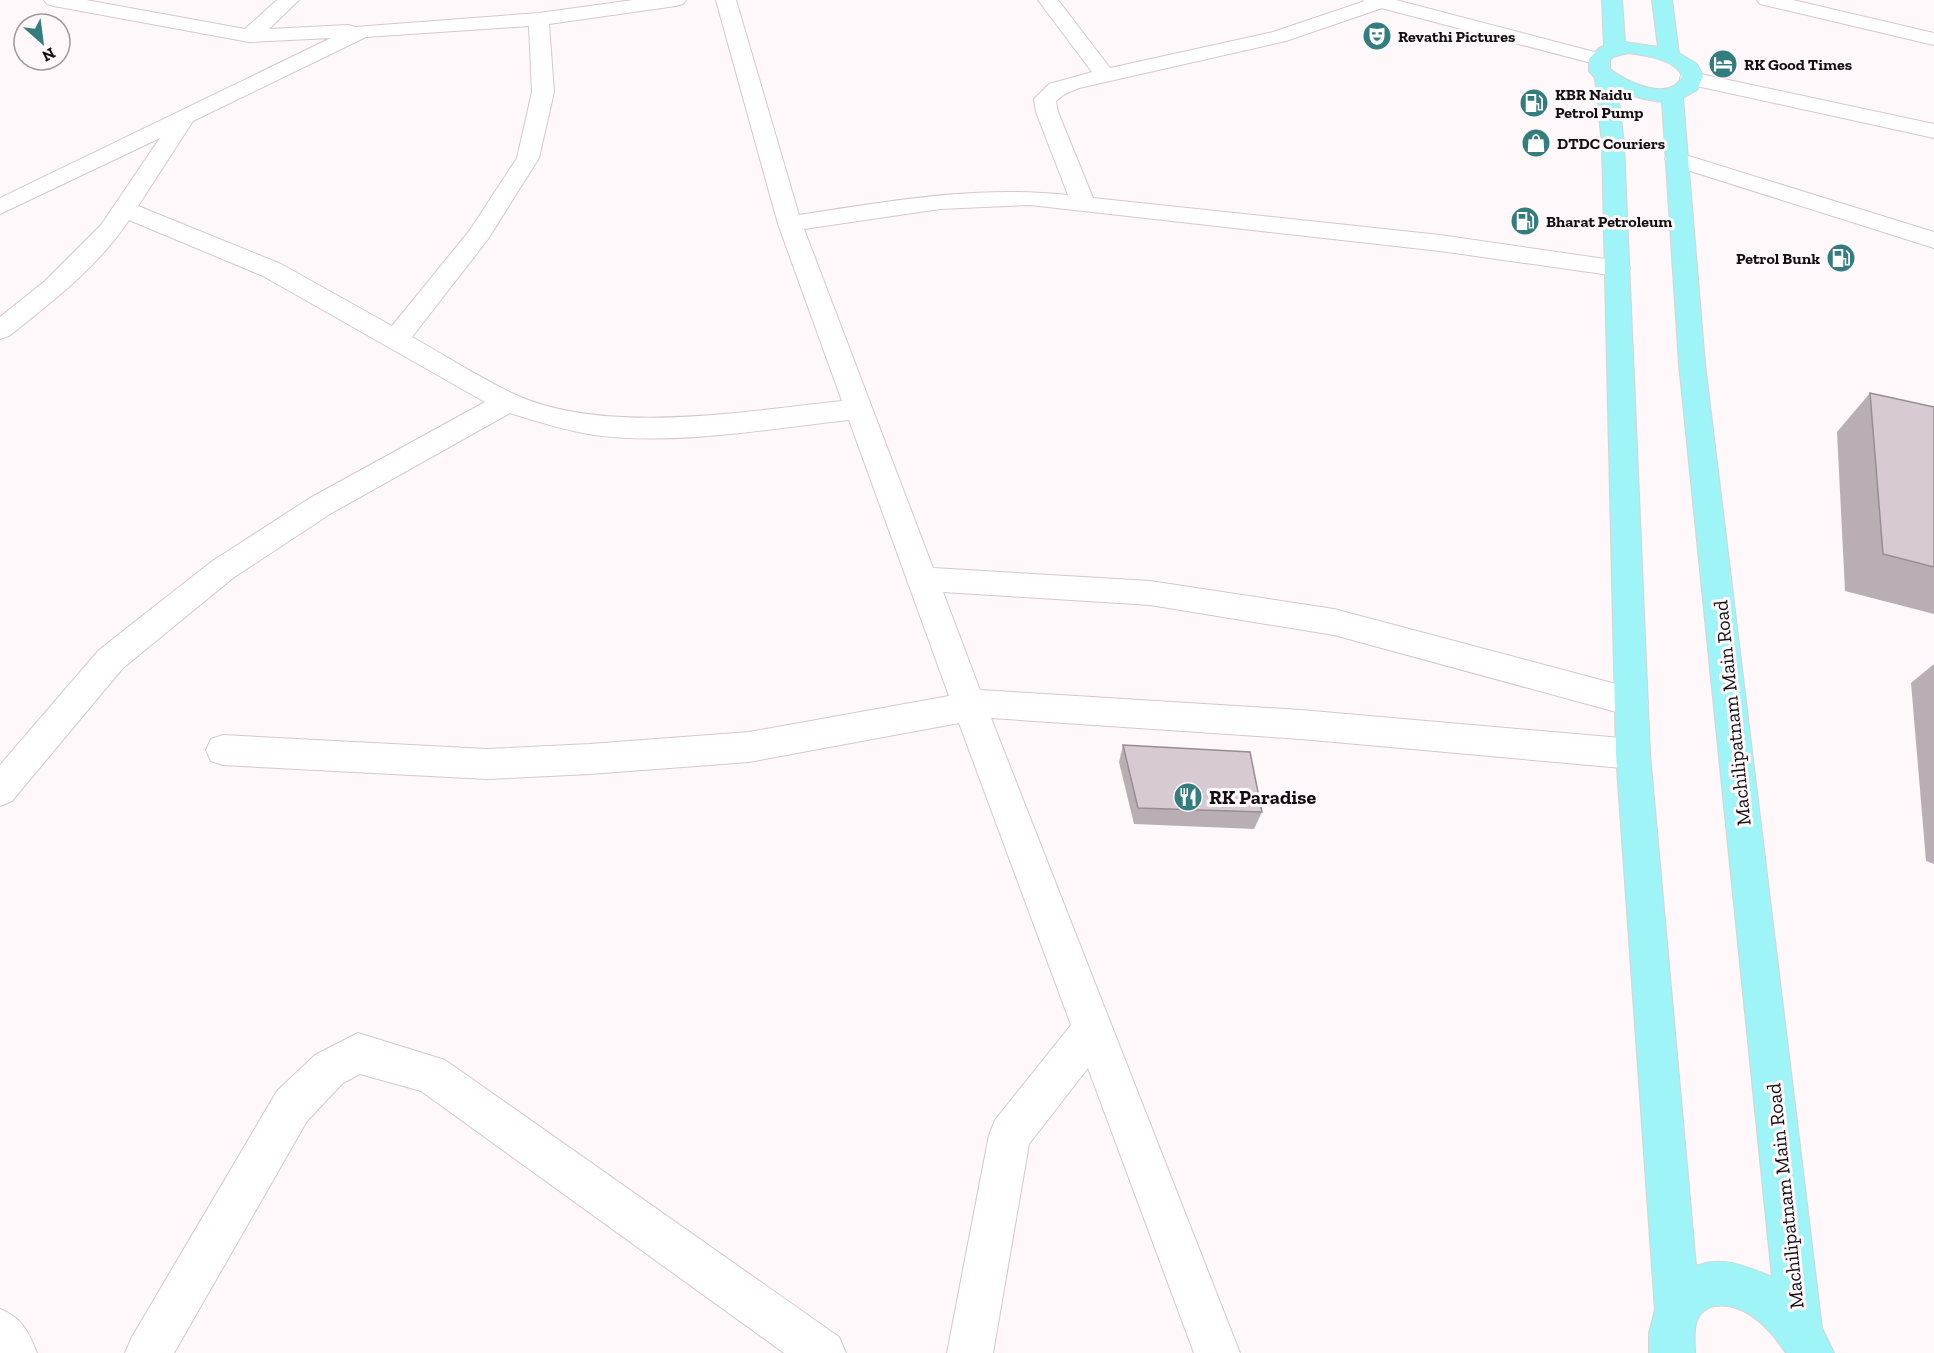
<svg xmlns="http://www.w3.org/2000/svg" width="1934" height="1353" viewBox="0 0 1934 1353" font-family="'Zilla Slab',serif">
<rect width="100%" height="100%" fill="#fef8fb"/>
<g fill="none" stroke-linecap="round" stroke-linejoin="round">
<g stroke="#d5c7cf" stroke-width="2">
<g id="minor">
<path d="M44,0H86L245,29L277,0H299L269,29L348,25L355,27L539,13L633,0H686L683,4L676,6L549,24L554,92L539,158L488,239L412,337C446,356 480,378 516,395C607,436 745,411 842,401L778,224L716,0H736L799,215C889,201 978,185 1068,195L1036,112L1034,99L1049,84L1092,72L1038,0H1058L1110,68L1273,32L1368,0H1390L1391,2L1388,6L1286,41L1079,88L1065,94L1056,101L1058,112L1093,198L1440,235L1626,262L1630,268L1626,274L1617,276L1440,251L1030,205L940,209L804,229L933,568L1150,581L1334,609L1631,688L1643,692L1648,702L1643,712L1631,716L1334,635L1150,605L943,592L980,690L1301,710L1633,739L1645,743L1650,754L1645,765L1633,769L1301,739L991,718L1240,1353H1194L1088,1068L1029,1144L993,1353H947L989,1135L995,1120L1071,1025L959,723L749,762L590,774L487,779L223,765L211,761L206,750L211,739L223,735L487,749L590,744L749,732L949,696L849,420C765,429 678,446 594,435C564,430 538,422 510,413L330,514L233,578L123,668L12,801L0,806V765L99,650L211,562L310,498L485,402L263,276L129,220C99,266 52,302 9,336L0,339V317L45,281L101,225L160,138L0,214V198L331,38L249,42L54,6L47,4ZM529,26L532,92L517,158L470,230L392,326L281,264L138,206L193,121L366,37Z"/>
<path d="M1757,0H1793L1934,33V45L1760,4Z"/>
<path d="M1691,72L1934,124V138L1683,83L1680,78L1683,73Z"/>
<path d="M1676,152L1934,232V248L1668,164L1665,159L1668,154Z"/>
<path d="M358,1033L445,1060L839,1337L846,1353H784L421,1091L360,1074L343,1083L307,1121L174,1353H125L132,1337L277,1091L315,1055Z"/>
<path d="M0,1309C22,1318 28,1331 37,1353H0Z"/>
</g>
</g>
<g stroke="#d5c7cf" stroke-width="2">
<path id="tertiary" d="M1363,0H1396L1606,55L1609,59L1606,63L1599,65L1366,4Z"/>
</g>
<g stroke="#d5d4d4" stroke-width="2">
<path id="primary" d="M1602,0H1622L1625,42L1658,47L1652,0H1672L1679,53L1697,64L1703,76L1697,90L1683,98L1705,364L1822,1328L1834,1353H1786C1770,1329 1746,1302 1715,1306C1707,1307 1700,1313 1697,1320C1693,1330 1695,1343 1695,1353H1649V1333L1655,1310L1616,754L1602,144L1595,78L1589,71V59L1599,48L1604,46ZM1628,53C1644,55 1675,59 1682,76C1671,103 1626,82 1610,69V60L1613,57ZM1618,92L1644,99L1662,102L1679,364L1772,1277C1747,1267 1723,1255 1696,1266L1650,754L1624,144Z"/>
</g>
<use href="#minor" fill="#fff" fill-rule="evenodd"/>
<use href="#tertiary" fill="#fff" fill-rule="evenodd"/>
<use href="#primary" fill="#9ef4f6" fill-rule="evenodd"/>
</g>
<g fill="#baaeb5">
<path d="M1870,393L1934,407V614L1845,591L1837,432Z"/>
<path d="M1934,664V864L1926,861L1911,683Z"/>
<path d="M1123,745L1262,812L1254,829L1134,824L1119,762Z"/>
</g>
<g fill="#d8cad2" stroke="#978d93" stroke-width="1.5">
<path d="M1870,393L1934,407V567L1883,554Z"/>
<path d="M1123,745L1250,752L1262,812L1138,808Z"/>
</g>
<defs>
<g id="theatre-disc" transform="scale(1.5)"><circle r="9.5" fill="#347d7e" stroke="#fef8fb"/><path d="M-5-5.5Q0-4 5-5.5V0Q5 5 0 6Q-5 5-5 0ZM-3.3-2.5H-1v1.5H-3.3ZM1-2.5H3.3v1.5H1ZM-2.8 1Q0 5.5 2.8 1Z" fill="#fff"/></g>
<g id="hotel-disc" transform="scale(1.5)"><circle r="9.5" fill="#347d7e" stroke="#fef8fb"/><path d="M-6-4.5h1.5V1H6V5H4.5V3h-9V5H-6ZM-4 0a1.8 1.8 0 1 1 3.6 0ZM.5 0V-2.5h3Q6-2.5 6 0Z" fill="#fff"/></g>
<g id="fuel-disc" transform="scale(1.5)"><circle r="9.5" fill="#347d7e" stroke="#fef8fb"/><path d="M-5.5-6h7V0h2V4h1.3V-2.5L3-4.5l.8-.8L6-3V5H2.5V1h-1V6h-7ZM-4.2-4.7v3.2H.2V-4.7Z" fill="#fff"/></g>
<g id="shop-disc" transform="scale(1.5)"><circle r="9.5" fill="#347d7e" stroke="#fef8fb"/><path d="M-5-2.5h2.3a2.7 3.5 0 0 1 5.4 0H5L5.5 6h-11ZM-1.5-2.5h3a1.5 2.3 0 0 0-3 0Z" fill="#fff"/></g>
<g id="restaurant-disc" transform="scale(1.5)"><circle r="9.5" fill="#347d7e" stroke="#fef8fb"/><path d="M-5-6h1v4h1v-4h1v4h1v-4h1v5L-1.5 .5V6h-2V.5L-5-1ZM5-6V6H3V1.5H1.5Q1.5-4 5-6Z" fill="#fff"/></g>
</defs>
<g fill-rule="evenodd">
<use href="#theatre-disc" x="1377" y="36"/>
<use href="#hotel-disc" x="1723" y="64"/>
<use href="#fuel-disc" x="1534" y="103"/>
<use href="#shop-disc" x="1536" y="143"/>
<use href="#fuel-disc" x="1525" y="221"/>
<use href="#fuel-disc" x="1841" y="258"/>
<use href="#restaurant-disc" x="1188" y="797"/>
</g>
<g text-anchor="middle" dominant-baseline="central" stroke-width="6" stroke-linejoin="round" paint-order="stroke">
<g font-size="16" font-weight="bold" fill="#130e11" stroke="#fef8fb" text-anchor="start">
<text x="1398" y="36">Revathi Pictures</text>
<text x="1744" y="64">RK Good Times</text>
<text x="1555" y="94">KBR Naidu<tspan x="1555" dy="18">Petrol Pump</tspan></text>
<text x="1557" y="143">DTDC Couriers</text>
<text x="1546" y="221">Bharat Petroleum</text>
<text x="1820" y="258" text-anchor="end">Petrol Bunk</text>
</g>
<g font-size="20" fill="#130e11" stroke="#fef8fb">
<text transform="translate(1732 713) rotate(-96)">Machilipatnam Main Road</text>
<text transform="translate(1785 1196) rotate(-96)">Machilipatnam Main Road</text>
</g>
<g font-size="20" font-weight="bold" fill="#130e11" stroke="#fef8fb" text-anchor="start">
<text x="1209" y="797">RK Paradise</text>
</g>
</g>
<g transform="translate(42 42) rotate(152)"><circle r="28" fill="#fef8fb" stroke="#a09a9d" stroke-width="1.5"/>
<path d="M0-4.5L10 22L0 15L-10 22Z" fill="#347d7e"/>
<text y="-9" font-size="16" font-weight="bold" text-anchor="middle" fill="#130e11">N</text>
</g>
</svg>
